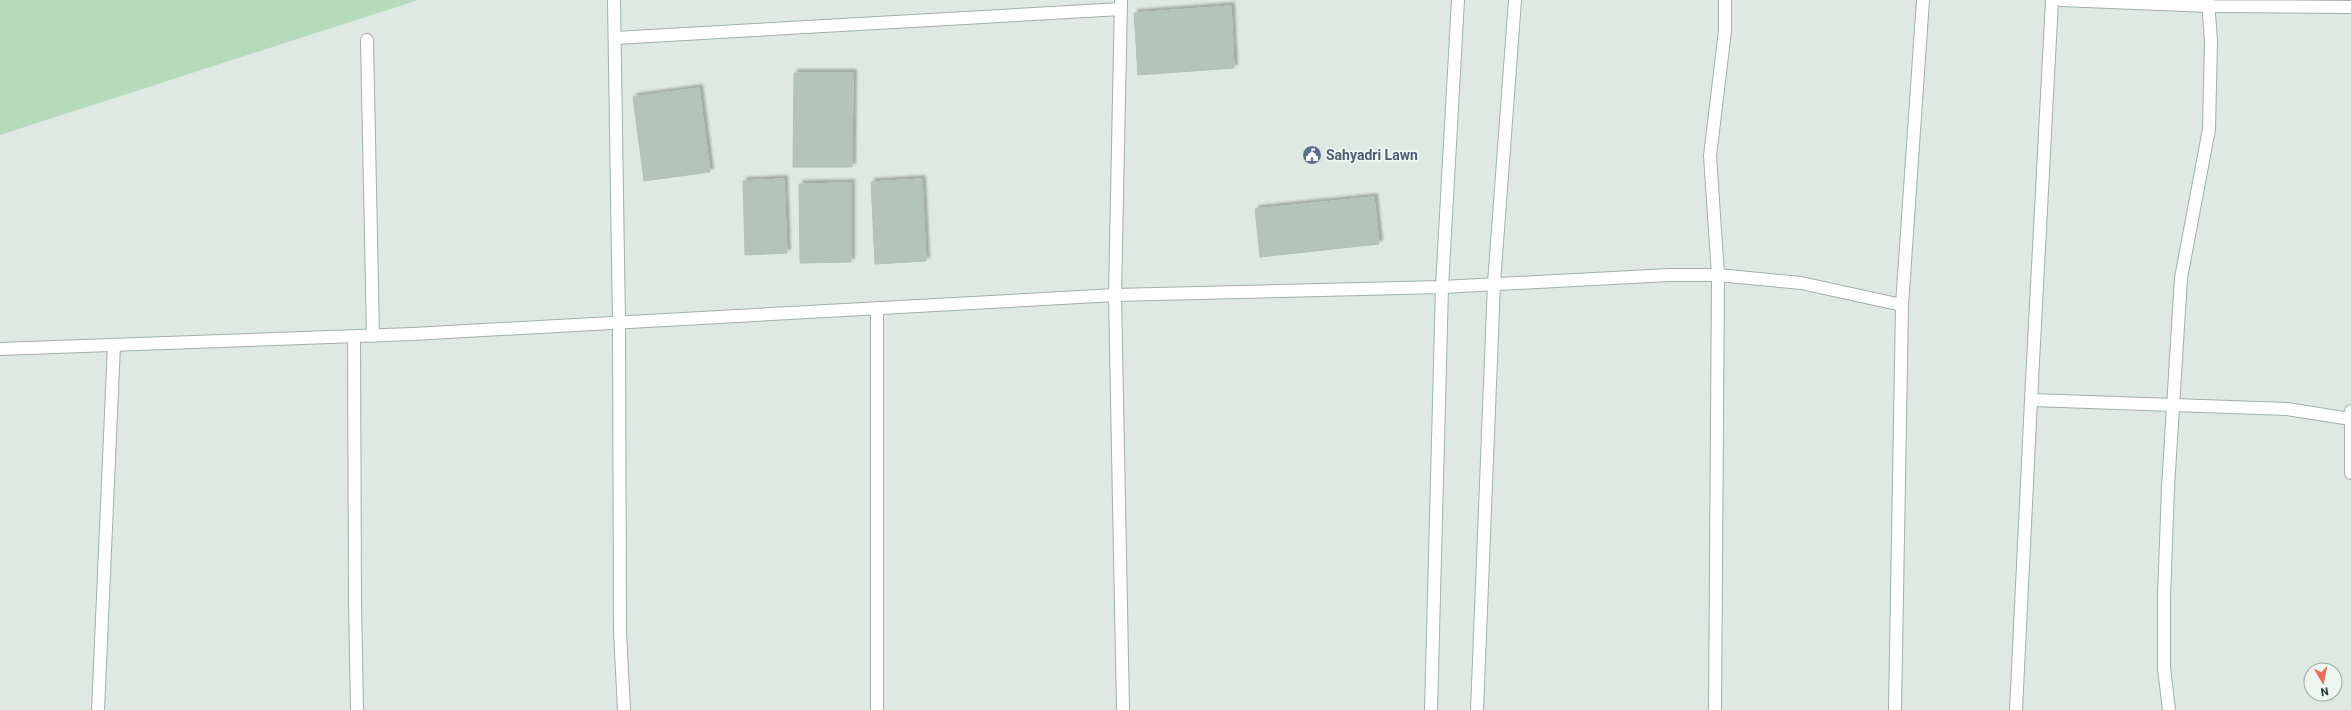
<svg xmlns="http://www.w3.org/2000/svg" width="2351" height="710" viewBox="0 0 2351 710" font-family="Roboto,sans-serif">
<defs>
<filter id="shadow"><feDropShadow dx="3.5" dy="-3.5" stdDeviation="1" flood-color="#0004"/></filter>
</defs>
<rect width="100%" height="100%" fill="#dee9e3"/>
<path fill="#b7dabd" d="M0,0H418L0,135Z"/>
<g fill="#b4c4bc" stroke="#b1c2b9" filter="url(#shadow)">
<path d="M1231,6L1234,68L1138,75L1134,13Z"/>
<path d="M794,73H853L852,167H793Z"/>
<path d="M699,88L710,172L644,181L633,97Z"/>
<path d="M784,179L787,253L745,255L743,181Z"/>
<path d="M922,179L926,261L875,264L871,182Z"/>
<path d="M851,183V262L800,263L799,184Z"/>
<path d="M1374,197L1379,244L1260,257L1255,209Z"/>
</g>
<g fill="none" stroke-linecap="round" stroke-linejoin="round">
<g stroke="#a1b0a9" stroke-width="14">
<g id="street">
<path d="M614,0L619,323L620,631L624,710"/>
<path d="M1121,0L1115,295L1123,710"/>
<path d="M2052,0L2031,400L2287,409L2351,419"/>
<path d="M2061,0L2209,6L2351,7"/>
<path d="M615,38L1121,9"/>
<path d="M367,40L373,336"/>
<path d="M354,337L355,602L357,710"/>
<path d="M0,349L413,334L1115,295L1442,287L1669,275H1718L1801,283L1902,305L1923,0"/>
<path d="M2351,411V473"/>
<path d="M98,710L114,345"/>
<path d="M877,710V309"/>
<path d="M1715,710L1718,275L1710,156L1725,31V0"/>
<path d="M1895,710L1902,305"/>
<path d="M2016,710L2031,400"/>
<path d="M2169,710L2164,668V597L2168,487L2181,278L2209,129L2211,41L2208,0"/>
</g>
</g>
<g stroke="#9eb5aa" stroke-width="14">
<g id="secondary">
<path d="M1431,710L1442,287L1458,0"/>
<path d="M1477,710L1494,283L1515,0"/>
</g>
</g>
<use href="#street" stroke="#fff" stroke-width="12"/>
<use href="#secondary" stroke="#fff" stroke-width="12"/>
</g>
<defs>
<g id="civic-disc" transform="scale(1)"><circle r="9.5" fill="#5c6f8a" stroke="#eef6f1"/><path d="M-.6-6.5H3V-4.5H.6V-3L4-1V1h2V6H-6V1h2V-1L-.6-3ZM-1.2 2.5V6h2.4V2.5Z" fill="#fff"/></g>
</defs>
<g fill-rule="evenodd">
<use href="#civic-disc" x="1312" y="155"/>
</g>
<g text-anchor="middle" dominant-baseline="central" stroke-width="4" stroke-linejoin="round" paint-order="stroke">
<g font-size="14" font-weight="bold" fill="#4e5e75" stroke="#eef6f1" text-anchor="start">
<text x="1326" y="155">Sahyadri Lawn</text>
</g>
</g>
<g transform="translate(2323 682) rotate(170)"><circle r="19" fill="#eef6f1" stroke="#9caaa3"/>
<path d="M0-3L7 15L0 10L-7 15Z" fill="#ed6c58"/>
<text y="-6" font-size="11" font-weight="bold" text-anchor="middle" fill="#20382f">N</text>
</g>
</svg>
